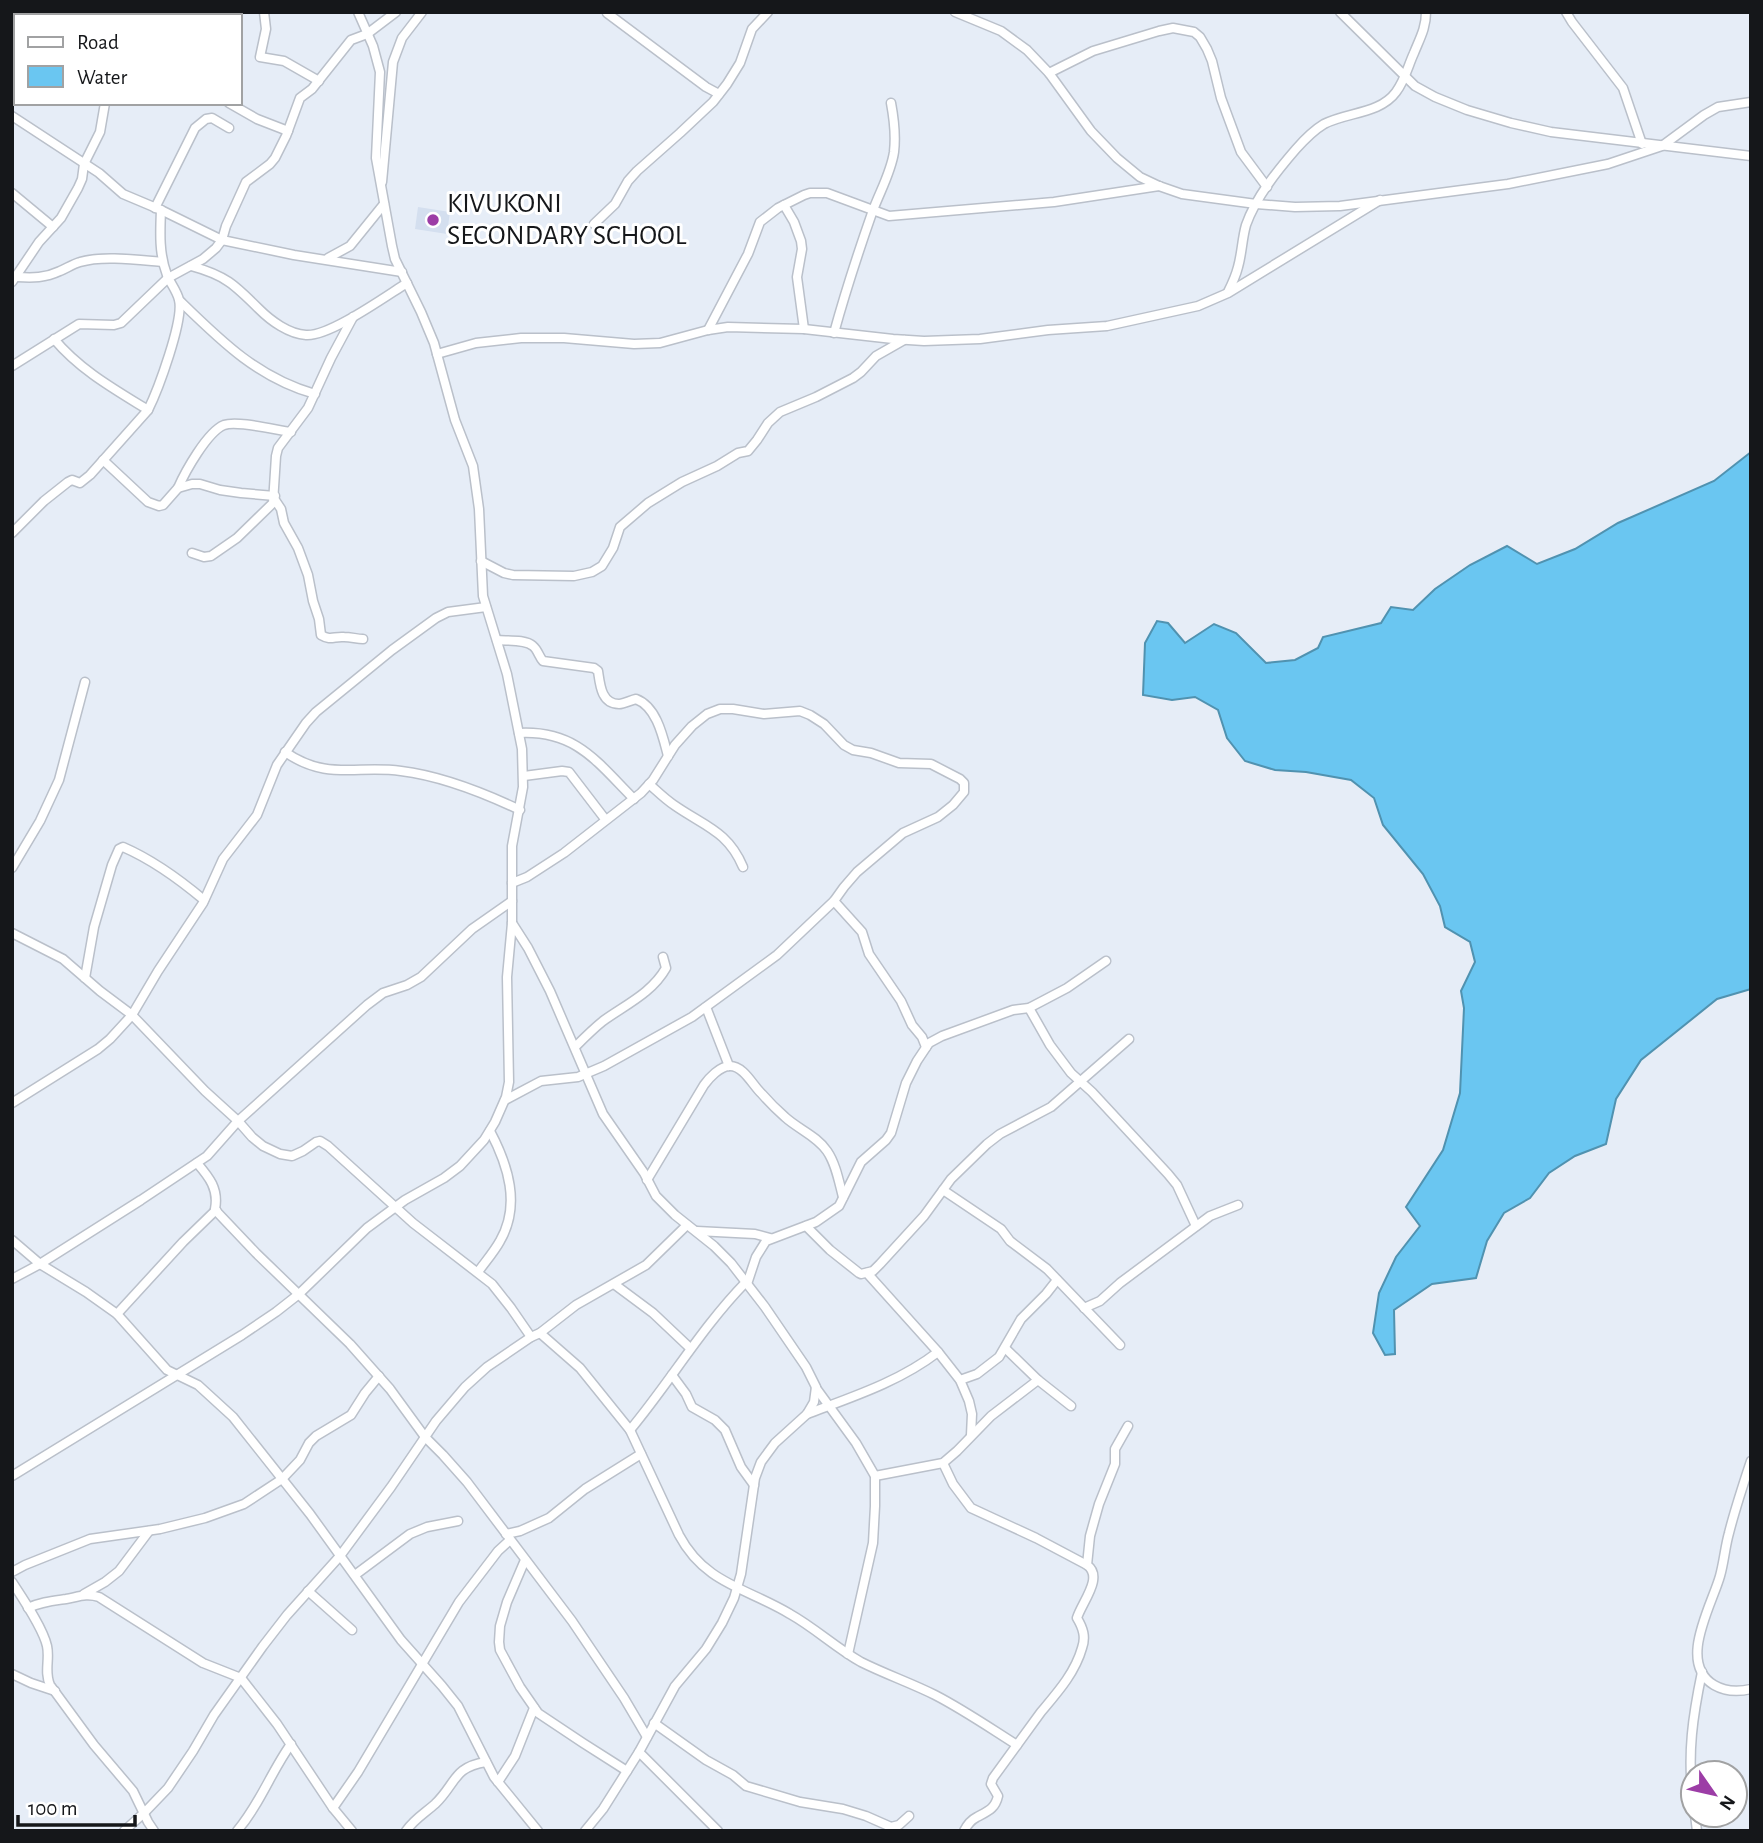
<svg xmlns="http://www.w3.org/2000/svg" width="1763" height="1843" viewBox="0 0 1763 1843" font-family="'Alegreya Sans',sans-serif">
<rect width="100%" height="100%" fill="#e6edf7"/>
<path fill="#d4dfef" d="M418,207L450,212L447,234L415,229Z"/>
<path fill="#6ac6f1" stroke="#5092b0" stroke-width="2" d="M1751,452V989L1717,999L1641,1060L1616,1099L1606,1144L1575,1156L1549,1173L1530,1198L1504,1213L1487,1241L1476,1278L1432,1284L1394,1310L1395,1354L1385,1355L1373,1333L1379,1293L1396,1257L1420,1226L1406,1207L1443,1150L1460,1093L1464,1008L1461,991L1475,962L1470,942L1445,927L1440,906L1423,874L1383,825L1374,798L1351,780L1306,772L1275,770L1245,761L1227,738L1218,710L1195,697L1172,700L1143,695L1145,643L1157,621L1168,623L1185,643L1214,624L1236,633L1266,663L1295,660L1318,648L1323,637L1381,623L1391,607L1413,610L1435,589L1470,565L1507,546L1537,564L1575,549L1618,523L1714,481Z"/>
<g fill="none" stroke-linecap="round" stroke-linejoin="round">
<g stroke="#bac0ca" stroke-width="11">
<g id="minor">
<path d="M264,12L266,29L260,57L284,61L319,81"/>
<path d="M955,12L1001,31L1027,50L1049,73L1091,131L1117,158L1140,177L1159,186L1182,194L1256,204L1295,207L1340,206L1508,184L1608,164L1662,146L1704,115L1718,107L1751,102"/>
<path d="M1340,12L1415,86L1435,97L1467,110L1511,123L1551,132L1751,156"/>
<path d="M1566,12L1572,22L1623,88L1642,144"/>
<path d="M607,13L706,87L719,94"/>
<path d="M121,16V12"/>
<path d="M1049,73L1093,51L1159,31L1173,28L1194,32L1200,37L1207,49L1212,61L1221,98L1241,152L1267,187"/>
<path d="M229,103L257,119L288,131"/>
<path d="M12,116L99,173L123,194L161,210L222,240L294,255L402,272"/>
<path d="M382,182L393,62L402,38L422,12"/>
<path d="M12,193L53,227"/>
<path d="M784,205L794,222L801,241L802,249L797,277L804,329"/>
<path d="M155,208L195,128L206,119L212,118L229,128"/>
<path d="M594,224L615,204L628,181L637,171L680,133L713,102L727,84L740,63L752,29L768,12"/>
<path d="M328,258L350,246L384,204"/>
<path d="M191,266C225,275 235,285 259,309C271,321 289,334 306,335C329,337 386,296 407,283"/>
<path d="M17,277C33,278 45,278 60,271C67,268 73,264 80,262C102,255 139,260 162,262"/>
<path d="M12,282L39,242L61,218L78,188L82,179L84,164L100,132L105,103"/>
<path d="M1228,292C1232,284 1236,275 1238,267C1242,253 1242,239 1246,225C1256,197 1277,171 1296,149C1304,140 1314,130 1324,124C1347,112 1380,114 1396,92C1405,80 1408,66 1414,53C1420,38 1426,28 1426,12"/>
<path d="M180,301C221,341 258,378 315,394"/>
<path d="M708,330L748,254L760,222L778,208L804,195L810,193H827L889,216L1054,202L1159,186"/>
<path d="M834,333C845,293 858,253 872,213C879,193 891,173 894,152C896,135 894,119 891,103"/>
<path d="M54,339C80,370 114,389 148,410"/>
<path d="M437,354L476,343L521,338H564L634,344L660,343L708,330L728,327L804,329L893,339L924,341L980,339L1048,330L1107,326L1198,306L1228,293L1380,200"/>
<path d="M12,366L79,324L114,325L121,323L168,278L203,259L216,248L222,240L226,226L246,182L270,164L275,158L286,136L300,98L312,89L351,40L367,34L396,12"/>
<path d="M103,460L148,502L159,506L163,505L178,488L192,484H200L220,490L241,493L275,496"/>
<path d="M178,488C185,472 207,432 224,425C237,420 276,430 291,432"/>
<path d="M275,500L281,509L284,523L298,548L308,575L313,601L319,619L321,635C331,641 334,636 344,637C351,637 357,639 363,639"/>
<path d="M12,533L44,501L68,482L72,480L80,483L90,475L148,410C158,390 184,320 179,300C177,291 170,283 167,275C159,254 160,233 161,210"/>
<path d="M192,553L204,557L211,556L237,538L273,503L276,456L278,448L308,408L331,358L353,317"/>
<path d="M481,561L504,573L513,575L574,576L592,572L602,566L613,548L620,527L648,503L682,482L717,466L738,453L748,451L757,440L768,423L780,412L816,397L853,378L861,372L876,356L904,340"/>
<path d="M497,640C507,641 525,639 533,646C538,650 539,657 543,661L594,668L598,671C600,684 601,704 619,704C624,704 631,700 636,699C657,707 663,737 668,756"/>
<path d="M519,733C576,730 597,762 634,799"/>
<path d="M285,752C327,781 356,765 401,771C442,776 482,792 520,810"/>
<path d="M524,776L562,771L569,772L605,819"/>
<path d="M649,784C657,791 665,799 674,805C704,826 728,831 743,867"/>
<path d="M12,868L40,821L59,780L85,682"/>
<path d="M834,901L862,932L869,954L901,1001L912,1025L922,1037L926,1047"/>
<path d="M512,923L528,948L550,991L603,1114L644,1173L656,1196L675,1215L714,1246L731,1263L765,1307L806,1367L816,1387L814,1402L807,1414L775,1443L761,1462L755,1478L741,1574L734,1598L722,1623L706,1649L675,1686L639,1752L603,1809L585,1831"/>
<path d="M12,933L63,959L100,991L132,1015L205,1091L238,1121L252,1137L263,1146L280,1154L292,1156L303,1151L316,1142L320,1141L328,1146L413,1223L492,1284L511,1308L531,1337"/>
<path d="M85,978L94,927L112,865L119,849L123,847C153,860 179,879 204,900"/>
<path d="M706,1007L729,1066"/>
<path d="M1029,1008L1050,1045L1071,1073L1092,1092L1168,1174L1177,1185L1196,1226"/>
<path d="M575,1047C584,1038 593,1029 603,1021C625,1005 652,993 666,968L663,957"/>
<path d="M505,1100L541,1081L578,1077L604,1066L692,1017L777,955L834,901L844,887L857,872L903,833L938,817L953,805L964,792V783L960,779L931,764L899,763L871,753L853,750L844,745L824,724L810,715L800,711L764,714L733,709H720L707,714L692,726L675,745L653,780L641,793L564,853L527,877L512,883"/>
<path d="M12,1103L98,1049L110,1039L132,1015L158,971L203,903L223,859L257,815L277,765L306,723L316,712L392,650L436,618L448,612L486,607"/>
<path d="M197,1163C209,1177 219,1189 215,1209L218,1213L256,1253L350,1344L390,1389L425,1437L443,1455L467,1482L572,1621L624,1698L647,1737"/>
<path d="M647,1180L704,1085C709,1078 720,1066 730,1066C744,1066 753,1086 762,1094C769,1102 777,1110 785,1117C798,1129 817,1136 827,1151C836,1164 839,1182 843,1197"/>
<path d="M943,1190L1001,1229L1010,1241L1047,1269L1120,1345"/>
<path d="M806,1226L830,1250L859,1273L861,1274L873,1271L880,1264L924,1216L951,1179L987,1144L1000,1134L1051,1107L1129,1039"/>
<path d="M697,1231L755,1234L770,1238"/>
<path d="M12,1240L40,1264L86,1292L117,1314L167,1370L198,1385L233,1417L310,1514L401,1640L442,1686L458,1706L494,1777L538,1831"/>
<path d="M478,1272C485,1262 494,1252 500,1241C521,1205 508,1165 490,1131"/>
<path d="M867,1273L938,1352L960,1380L969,1401L972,1414L971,1435"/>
<path d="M12,1279L40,1264L141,1200L207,1156L238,1121L367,1005L383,993L407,985L421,977L472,929L512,901"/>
<path d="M614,1284L653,1313L690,1348"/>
<path d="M747,1284L756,1257L766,1241L816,1222L839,1206L861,1162L886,1140L891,1133L906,1083L917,1061L929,1043L942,1036L1013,1010L1029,1008L1067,988L1106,961"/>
<path d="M1084,1308L1100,1301L1120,1283L1210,1216L1238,1205"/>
<path d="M117,1314L183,1242L216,1210"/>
<path d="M540,1333L580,1368L630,1430L679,1535C705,1584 747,1588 790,1614C815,1628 836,1648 861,1662C885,1674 911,1683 935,1695C964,1710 990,1728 1017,1745"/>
<path d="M1005,1348L1038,1380L1071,1406"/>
<path d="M672,1375L686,1394L692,1407L715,1420L725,1430L741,1467L754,1485"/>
<path d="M960,1380L977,1374L999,1357L1021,1319L1046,1294L1057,1280"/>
<path d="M816,1388L856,1443L875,1476V1506L873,1543L848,1654"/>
<path d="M807,1414C852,1397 899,1382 938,1352"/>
<path d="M630,1430C670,1382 702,1327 746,1282"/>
<path d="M1751,1461C1743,1485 1735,1509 1729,1533C1725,1547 1724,1562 1720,1576C1712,1605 1677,1663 1714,1685C1726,1692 1738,1692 1751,1689"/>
<path d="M943,1463L953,1484L971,1508L1036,1538L1087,1565C1104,1577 1082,1602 1077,1618C1083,1628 1086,1637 1082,1648C1075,1673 1057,1693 1041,1712C1025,1734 1009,1756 993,1778L991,1784L998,1796C995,1809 988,1811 977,1817C971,1820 967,1825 964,1831"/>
<path d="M12,1476L242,1335L276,1312L299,1294L367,1228L405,1200L444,1178L460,1166L484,1140L495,1122L506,1097L509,1082L507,977L512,923V846L523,787L522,749L507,674L483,596L479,509L473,466L455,420L434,343L421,312L395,259L392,246L376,158L380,72L373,46L358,12"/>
<path d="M875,1476L943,1463L957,1451L991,1416L1038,1380"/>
<path d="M506,1534L520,1531L549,1518L585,1489L641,1454"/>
<path d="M525,1560L507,1602L500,1626L499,1642L500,1650L520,1687L538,1713L583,1743L627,1771"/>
<path d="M1087,1565L1090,1536L1099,1504L1115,1464V1449L1128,1426"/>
<path d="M12,1572L25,1565L90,1539L160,1529L205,1518L244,1504L282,1479L300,1460L309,1443L316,1436L351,1415L365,1393L379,1376"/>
<path d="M355,1575L410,1534L427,1527L458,1521"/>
<path d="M12,1582C23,1599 43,1628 47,1646C50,1659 44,1672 50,1685L94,1745L133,1791L148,1822L154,1831"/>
<path d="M308,1591L352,1630"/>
<path d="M84,1594L105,1582L119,1571L149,1531"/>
<path d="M28,1608C41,1602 52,1601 66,1599C78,1597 86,1593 99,1597L203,1663L241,1678L277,1724L333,1808L352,1831"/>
<path d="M12,1674L31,1683L55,1691"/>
<path d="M654,1723L706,1760L733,1775L746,1786L800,1802L843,1809L866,1816L891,1827L899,1825L909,1816"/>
<path d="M639,1752L718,1831"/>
<path d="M498,1782L515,1756L534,1708"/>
<path d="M1693,1799C1687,1754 1693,1715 1702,1672"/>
<path d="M333,1808L358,1772L459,1602L498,1551L510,1540"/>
<path d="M1695,1815L1697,1831"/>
<path d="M124,1831L144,1813L168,1788L193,1751L214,1715L263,1646L287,1615L340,1556L391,1487L436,1421L465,1387L487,1367L531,1337L540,1333L576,1305L646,1265L687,1225"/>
<path d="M237,1831C260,1804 271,1772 291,1744"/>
<path d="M406,1831C414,1819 425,1813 435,1804C456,1784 453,1767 486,1762"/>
</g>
</g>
<use href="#minor" stroke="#fff" stroke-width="8"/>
</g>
<circle fill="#9c3da6" stroke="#fff" stroke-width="2.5" cx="433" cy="220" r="7"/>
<g text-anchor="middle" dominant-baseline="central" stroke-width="6" stroke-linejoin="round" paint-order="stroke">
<g font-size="28" fill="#15171a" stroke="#fff" text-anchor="start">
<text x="447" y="204">KIVUKONI<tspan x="447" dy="32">SECONDARY SCHOOL</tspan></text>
</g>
</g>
<rect width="1763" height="1843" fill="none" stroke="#15171a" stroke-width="28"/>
<rect x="14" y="14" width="228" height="91" fill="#ffffff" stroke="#a1a2a3" stroke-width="2"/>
<rect x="28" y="37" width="35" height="10" fill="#ffffff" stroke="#a1a2a3" stroke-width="2"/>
<text x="77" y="49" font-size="21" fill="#15171a">Road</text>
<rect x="28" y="66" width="35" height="21" fill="#6ac6f1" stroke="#a1a2a3" stroke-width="2"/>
<text x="77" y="84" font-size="21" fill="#15171a">Water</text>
<g transform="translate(1714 1794) rotate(124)"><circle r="33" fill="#ffffff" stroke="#a1a2a3" stroke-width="2"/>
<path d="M0-5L12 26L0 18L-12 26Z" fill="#9c3da6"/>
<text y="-10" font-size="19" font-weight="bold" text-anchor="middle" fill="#15171a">N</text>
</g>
<path d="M18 1815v10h117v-10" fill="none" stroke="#15171a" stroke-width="3.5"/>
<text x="28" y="1815" font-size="21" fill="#15171a" stroke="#ffffff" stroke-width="5" paint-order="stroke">100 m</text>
</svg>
